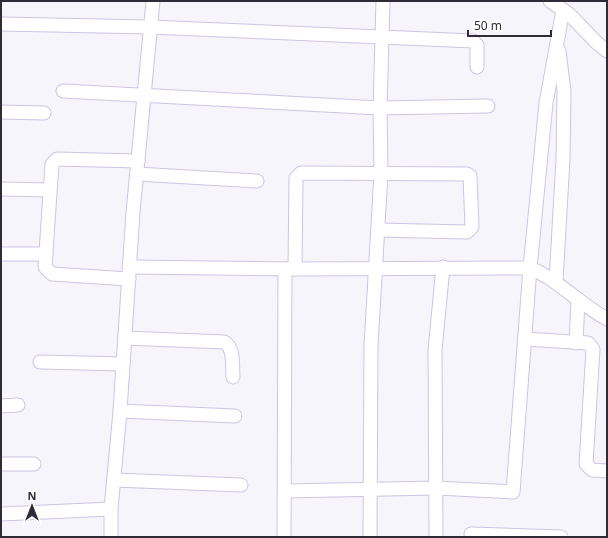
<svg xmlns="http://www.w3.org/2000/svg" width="608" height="538" viewBox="0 0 608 538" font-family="'Noto Sans',sans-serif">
<rect width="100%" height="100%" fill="#f7f5fc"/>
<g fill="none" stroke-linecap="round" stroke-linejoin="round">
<g stroke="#cfc3e3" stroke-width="15">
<g id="minor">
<path d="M550,1L569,14L597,43L607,51"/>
<path d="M1,24L150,27L473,41L477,45V67"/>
<path d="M63,91L380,108L488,106"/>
<path d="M1,112L44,113"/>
<path d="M137,174L257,181"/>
<path d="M1,189L50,190"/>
<path d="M1,254H46"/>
<path d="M129,267L295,269L530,268C559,280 579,304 607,319"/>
<path d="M295,269L296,178L301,173L467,174L470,176L472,227L467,232L378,230"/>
<path d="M129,279L52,274L45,267L52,164L57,159L138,161"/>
<path d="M556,281L563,159L564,91L559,51"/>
<path d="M125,338L224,342C235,348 232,366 233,377"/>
<path d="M525,339L588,343L593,349L586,464L592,470L607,471"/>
<path d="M576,343L578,300"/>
<path d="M40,362L123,364"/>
<path d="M1,406L18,405"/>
<path d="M120,411L235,416"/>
<path d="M1,464H34"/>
<path d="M114,480L241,485"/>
<path d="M285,491L437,488L513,492L530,268L546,103L563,10"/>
<path d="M1,514L111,509"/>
<path d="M471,534L561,537"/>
<path d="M111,537V509L120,411L133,212L153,1"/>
<path d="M284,537L285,269"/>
<path d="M370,537L371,346L381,173L380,108L383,1"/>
<path d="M436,537L435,350L443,267"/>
</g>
</g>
<use href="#minor" stroke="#fff" stroke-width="13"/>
</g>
<rect width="608" height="538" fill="none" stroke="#2f2b37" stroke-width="4"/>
<g transform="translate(32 506)" stroke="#ffffff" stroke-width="3" paint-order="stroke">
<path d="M0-3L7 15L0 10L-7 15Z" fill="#2f2b37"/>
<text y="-6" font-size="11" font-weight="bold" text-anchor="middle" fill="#2f2b37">N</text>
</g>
<path d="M468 30v6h83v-6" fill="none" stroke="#2f2b37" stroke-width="2"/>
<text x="474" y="30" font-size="12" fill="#2f2b37" stroke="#ffffff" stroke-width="3" paint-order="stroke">50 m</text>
</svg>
